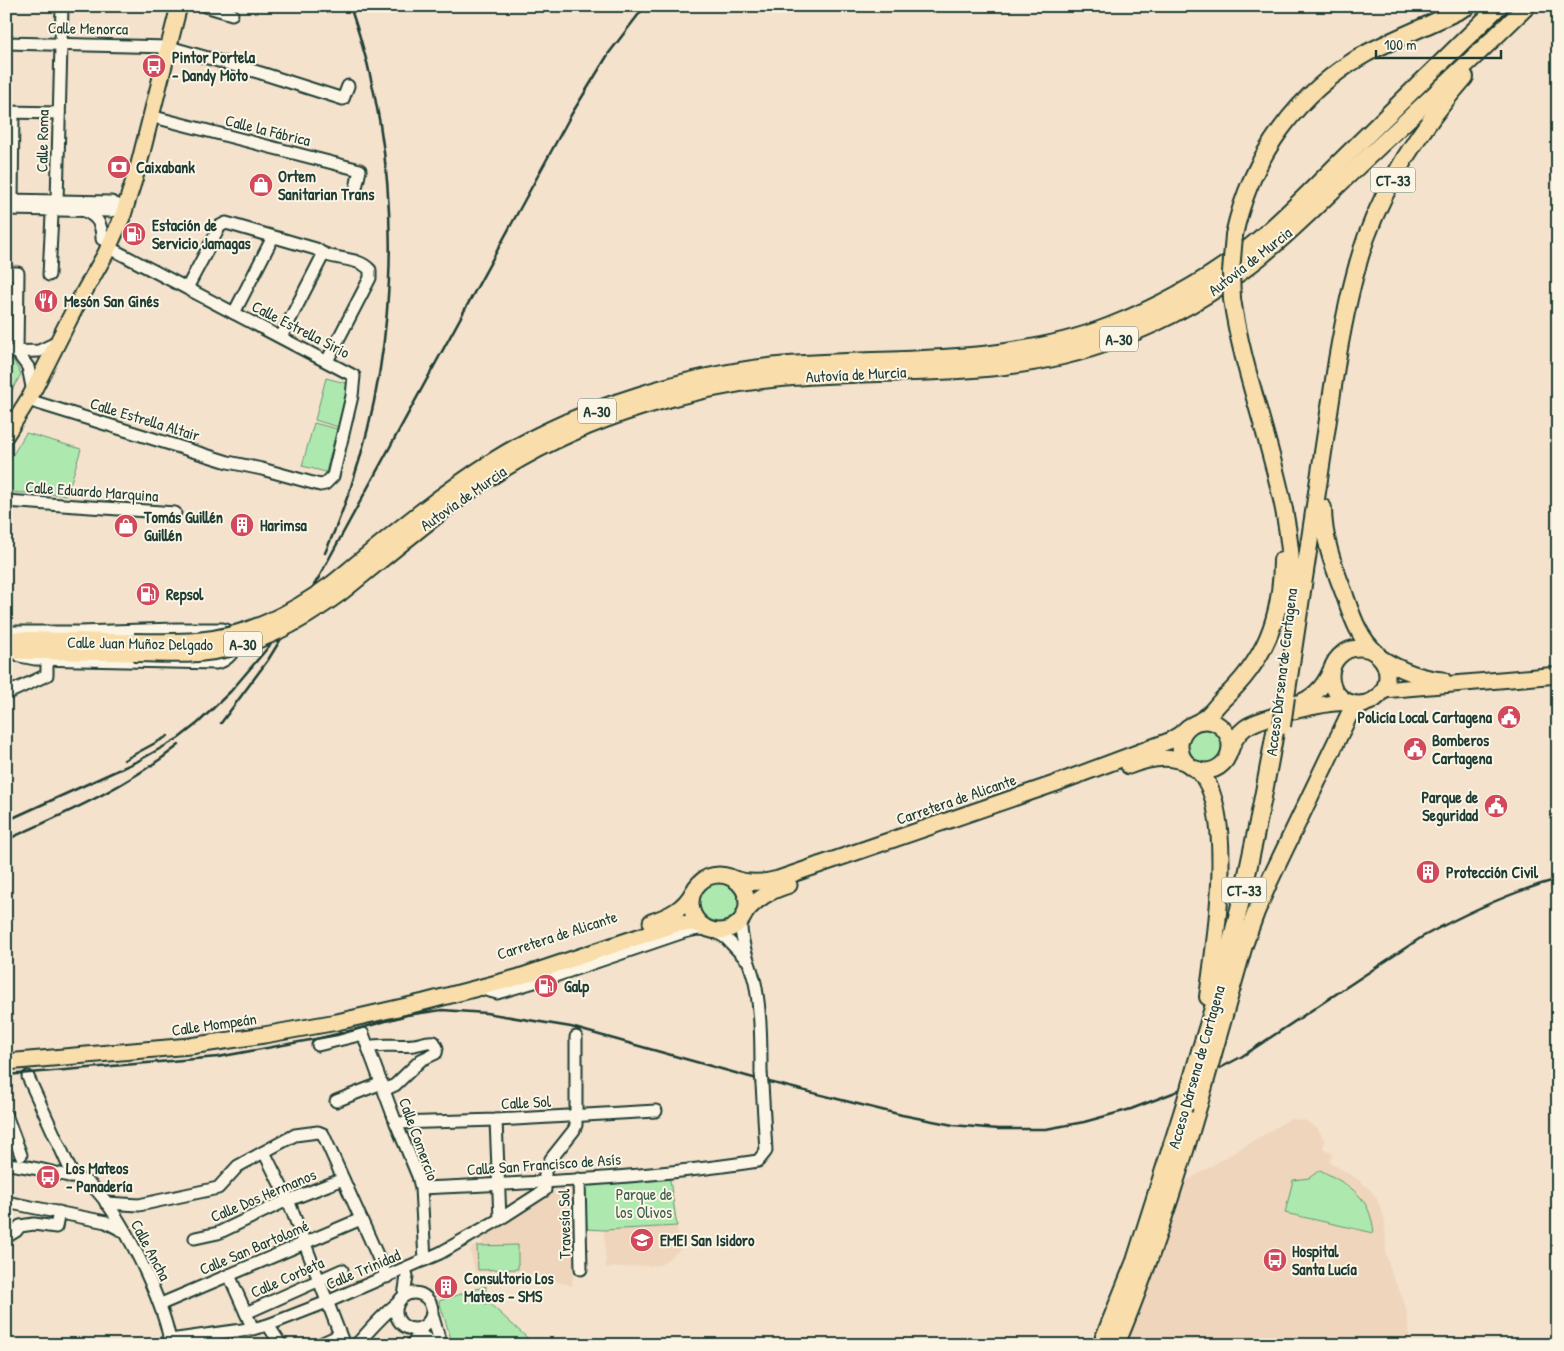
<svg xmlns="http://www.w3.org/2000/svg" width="1564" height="1351" viewBox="0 0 1564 1351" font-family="'Patrick Hand',sans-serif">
<rect width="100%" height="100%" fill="#f4e2cc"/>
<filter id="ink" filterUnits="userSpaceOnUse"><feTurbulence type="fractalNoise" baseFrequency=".02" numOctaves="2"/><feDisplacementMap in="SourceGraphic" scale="10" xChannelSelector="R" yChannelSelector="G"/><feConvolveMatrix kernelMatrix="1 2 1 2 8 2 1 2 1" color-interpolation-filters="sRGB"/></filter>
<g filter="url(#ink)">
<g fill="#efd5bb">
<path d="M1290,1119L1304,1120L1317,1128L1325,1141L1323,1148L1333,1154L1329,1162L1357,1179L1368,1188L1376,1197L1385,1220L1386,1255L1392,1275L1403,1299L1407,1313L1410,1345H1116L1173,1189Z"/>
<path d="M566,1185H574L576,1243L572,1286L521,1271L475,1272L470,1250L472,1249V1247L483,1244L481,1237Z"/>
<path d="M677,1226L680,1250L660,1265L606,1268L604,1230Z"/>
</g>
<g fill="#ade9af" stroke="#669372">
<path d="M6,360H13L21,374L6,401Z"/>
<path d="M326,378L349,384L338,427L315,420Z"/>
<path d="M314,423L337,429L326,472L302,466Z"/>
<path d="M26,433L81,449L67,495L6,492V466Z"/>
<circle cx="1205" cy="746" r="18"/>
<path d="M717,875L723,876L742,888L746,900V905L737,924L724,930L696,919C685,901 696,879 717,875Z"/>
<path d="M1320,1170C1351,1186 1370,1196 1374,1233L1285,1213L1293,1180L1309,1178Z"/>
<path d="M657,1177L670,1180L677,1226L604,1230L587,1229L584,1182Z"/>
<path d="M518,1245V1269L478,1270L477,1246Z"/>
<path d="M486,1286L485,1304L489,1303L535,1345H453L439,1301Z"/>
</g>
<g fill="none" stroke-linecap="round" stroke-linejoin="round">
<g stroke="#1f3d34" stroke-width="15">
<g id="minor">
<path d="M205,6L232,14"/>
<path d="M6,43L169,47L261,73L343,99L348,86"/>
<path d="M6,112L59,113"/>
<path d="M150,116L360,170L356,188"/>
<path d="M6,200L111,202L118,205"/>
<path d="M12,200L13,112"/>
<path d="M6,209L111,211L116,209"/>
<path d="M85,211C98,217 102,225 102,239"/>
<path d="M6,273H18L17,352"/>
<path d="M49,275L52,215V209L57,201L62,6"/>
<path d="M187,288L220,226L226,223L316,249C331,262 357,255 370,270V278L327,361"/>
<path d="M234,313L273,237"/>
<path d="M281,337L323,255"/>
<path d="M6,352L39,351L58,342"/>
<path d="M17,352L28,367L33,392"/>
<path d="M28,400L228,462L262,469L320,485L325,484L333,476L352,396L354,376L108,247"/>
<path d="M6,501L175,513"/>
<path d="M6,632H79L176,629H222C244,632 236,660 216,663L35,659L20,656"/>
<path d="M6,694L47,675V659"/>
<path d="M743,916C739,926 742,936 744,946C747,960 754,974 756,988C761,1016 761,1045 761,1073"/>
<path d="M715,931L726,938L746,959"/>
<path d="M478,988L497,993L555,976L684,932L698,929L711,930"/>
<path d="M318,1045L363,1034L396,1123L418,1176L421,1188L425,1260"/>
<path d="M368,1047C383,1043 398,1047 414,1045C421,1044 427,1041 434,1042L437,1048L436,1053L421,1060L395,1085L384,1090"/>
<path d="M28,1077L70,1169V1177"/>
<path d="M336,1101L382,1083"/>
<path d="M6,1115L21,1155"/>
<path d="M496,1120L500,1219"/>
<path d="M396,1123L496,1120L656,1111"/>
<path d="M264,1152L288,1200L344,1345"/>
<path d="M6,1164C21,1165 77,1176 88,1183C116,1201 169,1311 170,1345"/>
<path d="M579,1179L581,1269"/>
<path d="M421,1188C534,1183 647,1178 758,1161L766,1151L762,1084"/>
<path d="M6,1202L106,1222L123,1231"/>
<path d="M106,1203L139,1205L218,1188L238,1166L295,1135L318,1132L323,1134L387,1277"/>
<path d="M6,1237L16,1231L20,1226L34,1224L56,1227L59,1212"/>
<path d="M195,1238L218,1233L279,1204L343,1179"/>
<path d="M229,1275L253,1329"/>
<circle cx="414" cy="1311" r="18"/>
<path d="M404,1296L407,1276L405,1269"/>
<path d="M161,1304L361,1219"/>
<path d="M246,1313L342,1270"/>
<path d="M432,1314L441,1345"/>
<path d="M268,1325L281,1345"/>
<path d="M412,1329L436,1345"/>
<path d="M170,1340L256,1328L268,1325L327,1302L440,1253L500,1219L545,1190V1171L551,1159L574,1130L576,1125V1037"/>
<path d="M318,1345L340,1335"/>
<path d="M356,1345C370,1330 382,1315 398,1303"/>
<path d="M412,1345L423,1327"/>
</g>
</g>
<g stroke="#1f3d34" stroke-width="19">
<g id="major">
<path d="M6,435L31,395L75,308L106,253L123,215L139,164L179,6"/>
<path d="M6,639L134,642"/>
<circle cx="1359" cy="676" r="28"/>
<path d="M6,651L133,653"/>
<path d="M1381,658C1400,670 1420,678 1443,680"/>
<path d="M1383,690L1558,675"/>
<path d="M1295,704C1313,699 1324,687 1331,670"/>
<circle cx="1205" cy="746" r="25"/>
<path d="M1230,751C1233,742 1237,734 1245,728C1260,717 1332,700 1350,703"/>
<path d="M1129,766C1147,759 1170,754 1188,764"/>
<circle cx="719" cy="903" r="28"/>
<path d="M729,877C746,884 761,884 778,879L1054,784L1169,741L1179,735L1188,727"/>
<path d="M745,913C757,898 770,891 789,885"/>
<path d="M651,922C669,916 684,909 693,892"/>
<path d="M6,1062L190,1046L264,1035L337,1022L424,1002L516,978L677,924L693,923L703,926"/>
</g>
</g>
<g stroke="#1f3d34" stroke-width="20">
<g id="highway">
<path d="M1234,235C1251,157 1297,92 1367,53C1400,36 1435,23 1468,6"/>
<path d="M1232,299C1247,402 1299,500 1291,607"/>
<path d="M1323,508C1323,538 1333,565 1344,593C1352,616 1358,637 1377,654"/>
<path d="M334,583C386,540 438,496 495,460C578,408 692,373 789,365C897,357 1008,366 1110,326C1161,306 1208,280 1251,246C1288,216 1320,181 1354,148C1402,101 1451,53 1499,6"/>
<path d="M341,592C395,549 447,503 506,467C587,417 697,384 792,377C899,368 1010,380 1112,341C1166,321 1217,292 1261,256C1300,224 1335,187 1372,153C1424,104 1476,56 1527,6"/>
<path d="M1286,697L1337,360C1344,319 1352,278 1366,238C1388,178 1423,125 1465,77"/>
<path d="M1200,721C1210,716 1214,708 1222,700C1265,661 1282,618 1282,560"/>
<path d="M1198,770C1237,809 1215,945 1208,997"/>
<path d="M1200,1051C1234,945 1257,836 1276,726"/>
<path d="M1213,1054L1244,945L1256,912L1269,882L1349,715L1357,707L1364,704"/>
<path d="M1101,1345L1135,1261L1183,1110"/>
<path d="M1116,1345C1149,1266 1175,1186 1199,1104"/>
</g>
</g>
<use href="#minor" stroke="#fcf5e5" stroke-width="11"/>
<use href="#major" stroke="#f9deab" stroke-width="15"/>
<use href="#highway" stroke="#f9deab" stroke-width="16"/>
<g stroke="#1f3d34" stroke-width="2.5">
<path d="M325,553C401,384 411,182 350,6"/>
<path d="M221,723L268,660L319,577L571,115L609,53L645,6"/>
<path d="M124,760L168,736"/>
<path d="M6,821L138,761L179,738L198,723L231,691L271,644"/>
<path d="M6,840C66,813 127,787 179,745"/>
<path d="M6,1075L218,1057L337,1035L407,1015L442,1010L486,1013L571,1027L757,1079L902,1115L953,1125L998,1129H1046L1084,1122L1131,1109L1173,1093L1241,1057L1422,937C1466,913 1510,892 1558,879"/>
</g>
<g stroke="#1f3d34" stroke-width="15" stroke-linecap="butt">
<path id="minor-bridge" d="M761,1073L762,1084"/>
</g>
<g stroke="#1f3d34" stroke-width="20" stroke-linecap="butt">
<g id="highway-bridge">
<path d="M1232,299L1231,272L1234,235"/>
<path d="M134,642C155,642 176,643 197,641C248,637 293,613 334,583"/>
<path d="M133,653C155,653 177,655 198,653C252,649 299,623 341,592"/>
<path d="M1282,726L1286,697"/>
<path d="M1199,1104L1213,1054"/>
<path d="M1183,1110L1200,1051"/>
</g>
</g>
<use href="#minor-bridge" stroke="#fcf5e5" stroke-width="11"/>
<use href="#highway-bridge" stroke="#f9deab" stroke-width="16"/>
</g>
</g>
<defs>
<g id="bus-disc" transform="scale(1.25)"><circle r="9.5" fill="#d1495b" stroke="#fcf5e5"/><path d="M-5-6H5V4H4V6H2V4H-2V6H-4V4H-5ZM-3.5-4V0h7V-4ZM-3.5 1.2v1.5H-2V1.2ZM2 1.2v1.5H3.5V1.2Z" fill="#fff"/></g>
<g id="bank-disc" transform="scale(1.25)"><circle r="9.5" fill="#d1495b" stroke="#fcf5e5"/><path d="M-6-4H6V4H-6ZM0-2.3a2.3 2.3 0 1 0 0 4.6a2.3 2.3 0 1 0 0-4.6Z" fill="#fff"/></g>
<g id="shop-disc" transform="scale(1.25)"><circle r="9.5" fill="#d1495b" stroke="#fcf5e5"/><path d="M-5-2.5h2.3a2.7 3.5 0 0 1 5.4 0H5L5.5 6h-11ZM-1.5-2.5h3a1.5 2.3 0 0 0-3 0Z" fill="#fff"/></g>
<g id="fuel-disc" transform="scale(1.25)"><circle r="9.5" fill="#d1495b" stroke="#fcf5e5"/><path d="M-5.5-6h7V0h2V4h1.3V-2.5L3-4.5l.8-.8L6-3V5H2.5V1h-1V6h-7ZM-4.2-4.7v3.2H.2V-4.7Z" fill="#fff"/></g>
<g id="restaurant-disc" transform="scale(1.25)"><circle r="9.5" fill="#d1495b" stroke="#fcf5e5"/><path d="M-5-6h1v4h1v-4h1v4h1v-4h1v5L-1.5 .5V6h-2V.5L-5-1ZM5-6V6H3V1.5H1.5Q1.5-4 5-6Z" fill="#fff"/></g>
<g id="building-disc" transform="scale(1.25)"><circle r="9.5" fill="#d1495b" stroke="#fcf5e5"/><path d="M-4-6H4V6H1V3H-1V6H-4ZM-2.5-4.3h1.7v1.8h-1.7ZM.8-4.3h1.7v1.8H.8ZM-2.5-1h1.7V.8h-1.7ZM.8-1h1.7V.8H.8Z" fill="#fff"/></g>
<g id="civic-disc" transform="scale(1.25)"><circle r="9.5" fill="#d1495b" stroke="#fcf5e5"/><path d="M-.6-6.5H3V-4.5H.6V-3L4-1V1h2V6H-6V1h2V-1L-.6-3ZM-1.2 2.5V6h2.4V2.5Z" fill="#fff"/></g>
<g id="school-disc" transform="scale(1.25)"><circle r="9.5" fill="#d1495b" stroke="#fcf5e5"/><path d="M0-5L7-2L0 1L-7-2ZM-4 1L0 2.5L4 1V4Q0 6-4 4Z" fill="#fff"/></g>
</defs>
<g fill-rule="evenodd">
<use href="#bus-disc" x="154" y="66"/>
<use href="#bank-disc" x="119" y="167"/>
<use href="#shop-disc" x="261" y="185"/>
<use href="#fuel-disc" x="134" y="234"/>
<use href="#restaurant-disc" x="46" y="301"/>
<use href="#building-disc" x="242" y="525"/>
<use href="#shop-disc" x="126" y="526"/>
<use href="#fuel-disc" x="148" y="594"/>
<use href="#civic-disc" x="1509" y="717"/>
<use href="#civic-disc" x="1415" y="749"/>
<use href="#civic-disc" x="1496" y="806"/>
<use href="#building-disc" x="1428" y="872"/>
<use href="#fuel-disc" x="546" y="986"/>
<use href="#bus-disc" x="48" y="1177"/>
<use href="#school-disc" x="642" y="1240"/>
<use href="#bus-disc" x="1275" y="1260"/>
<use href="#building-disc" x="446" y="1287"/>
</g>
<g text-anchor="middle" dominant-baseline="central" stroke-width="4" stroke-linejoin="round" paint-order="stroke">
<g fill="#fcf5e5" stroke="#617469" stroke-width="1">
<rect x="1370.5" y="167.5" width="45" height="25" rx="4"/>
<rect x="1100" y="326.5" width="38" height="25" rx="4"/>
<rect x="578" y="398.5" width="38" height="25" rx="4"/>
<rect x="224" y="631.5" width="38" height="25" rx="4"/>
<rect x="1221.5" y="877.5" width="45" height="25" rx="4"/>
</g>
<g font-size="15" font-weight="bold" fill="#1f3d34">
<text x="1393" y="180">CT-33</text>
<text x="1119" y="339">A-30</text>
<text x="597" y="411">A-30</text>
<text x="243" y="644">A-30</text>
<text x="1244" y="890">CT-33</text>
</g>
<g font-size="16" fill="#1f3d34" stroke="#fcf5e5">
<text transform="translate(88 28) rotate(1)">Calle Menorca</text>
<text transform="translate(268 130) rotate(14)">Calle la Fábrica</text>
<text transform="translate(42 141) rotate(-89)">Calle Roma</text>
<text transform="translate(1250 261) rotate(-38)">Autovía de Murcia</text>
<text transform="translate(301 329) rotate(27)">Calle Estrella Sirio</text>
<text transform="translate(856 374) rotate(-3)">Autovía de Murcia</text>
<text transform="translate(145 419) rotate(17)">Calle Estrella Altair</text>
<text transform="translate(92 491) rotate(4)">Calle Eduardo Marquina</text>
<text transform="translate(463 498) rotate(-35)">Autovía de Murcia</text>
<text transform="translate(140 643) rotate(1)">Calle Juan Muñoz Delgado</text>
<text transform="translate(1281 672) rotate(-83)">Acceso Dársena de Cartagena</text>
<text transform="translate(956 799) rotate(-19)">Carretera de Alicante</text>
<text transform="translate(557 935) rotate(-18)">Carretera de Alicante</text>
<text transform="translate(214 1024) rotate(-8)">Calle Mompeán</text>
<text transform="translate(1196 1067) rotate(-74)">Acceso Dársena de Cartagena</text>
<text transform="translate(526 1102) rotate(-3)">Calle Sol</text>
<text transform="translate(419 1139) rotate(70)">Calle Comercio</text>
<text transform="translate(544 1164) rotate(-4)">Calle San Francisco de Asís</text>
<text transform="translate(263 1195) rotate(-23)">Calle Dos Hermanos</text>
<text transform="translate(564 1224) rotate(-91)">Travesía Sol</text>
<text transform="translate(254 1247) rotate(-23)">Calle San Bartolomé</text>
<text transform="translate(151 1250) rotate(62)">Calle Ancha</text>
<text transform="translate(363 1269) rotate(-23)">Calle Trinidad</text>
<text transform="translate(287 1277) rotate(-24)">Calle Corbeta</text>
</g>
<g font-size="16" font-weight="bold" fill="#1f3d34" stroke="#fcf5e5" text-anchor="start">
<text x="172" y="57">Pintor Portela<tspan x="172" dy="18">- Dandy Moto</tspan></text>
<text x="136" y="167">Caixabank</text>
<text x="278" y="176">Ortem<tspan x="278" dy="18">Sanitarian Trans</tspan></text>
<text x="152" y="225">Estación de<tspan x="152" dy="18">Servicio Jamagas</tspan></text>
<text x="64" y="301">Mesón San Ginés</text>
<text x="144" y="517">Tomás Guillén<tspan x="144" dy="18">Guillén</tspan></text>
<text x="260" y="525">Harimsa</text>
<text x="166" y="594">Repsol</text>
<text x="1492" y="717" text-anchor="end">Policía Local Cartagena</text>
<text x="1432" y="740">Bomberos<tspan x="1432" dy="18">Cartagena</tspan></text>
<text x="1478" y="797" text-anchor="end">Parque de<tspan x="1478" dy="18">Seguridad</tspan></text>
<text x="1446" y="872">Protección Civil</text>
<text x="564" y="986">Galp</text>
<text x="66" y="1168">Los Mateos<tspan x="66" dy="18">- Panadería</tspan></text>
<text x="660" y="1240">EMEI San Isidoro</text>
<text x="1292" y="1251">Hospital<tspan x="1292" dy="18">Santa Lucía</tspan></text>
<text x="464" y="1278">Consultorio Los<tspan x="464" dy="18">Mateos - SMS</tspan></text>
</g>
<g font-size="16" fill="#3b5f4d" stroke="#fcf5e5">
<text x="644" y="1194">Parque de<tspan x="644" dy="18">los Olivos</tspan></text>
</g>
</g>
<rect width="1564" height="1351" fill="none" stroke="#fcf5e5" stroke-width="25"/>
<rect x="12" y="12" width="1539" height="1326" fill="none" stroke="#1f3d34" stroke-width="2" filter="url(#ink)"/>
<path d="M1376 50v8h125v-8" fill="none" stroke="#1f3d34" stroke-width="2.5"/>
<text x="1384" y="50" font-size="15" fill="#1f3d34" stroke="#fcf5e5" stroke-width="4" paint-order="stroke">100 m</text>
</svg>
